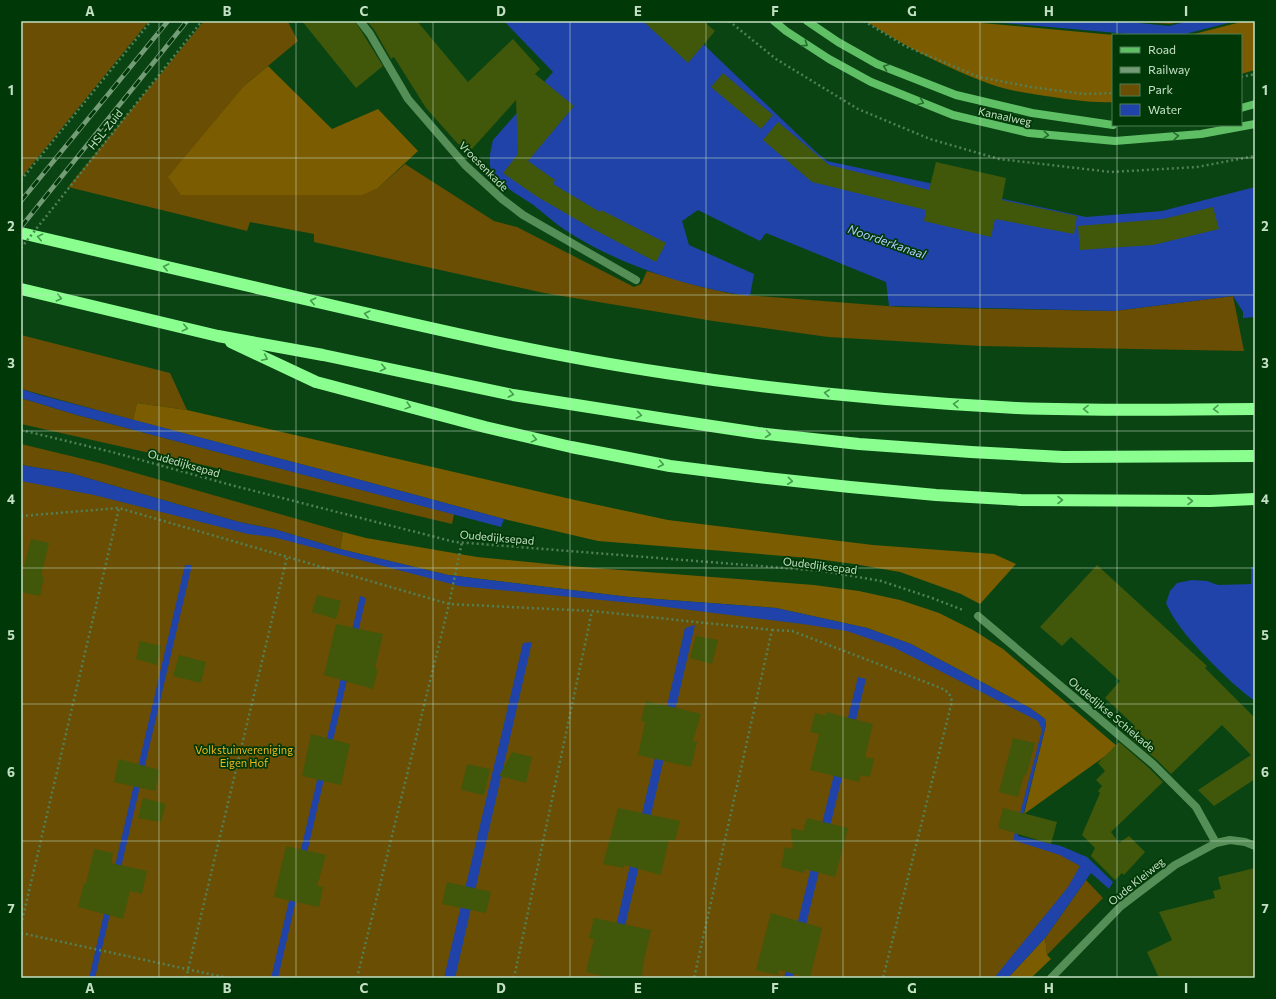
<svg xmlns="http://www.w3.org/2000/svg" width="1276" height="999" viewBox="0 0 1276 999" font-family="Commissioner,sans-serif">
<rect width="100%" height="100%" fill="#0a4413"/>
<g fill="#694e04">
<path d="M21,21H149L21,178Z"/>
<path d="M204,21H289L288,22L298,41L245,85L378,188L405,164L494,221L517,227L634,287L641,284L647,271L702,287L733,294L900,307L1114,311L1233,296L1244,351L981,346L828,337L713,321L544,293L314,242V234L250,222L247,231L68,187Z"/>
<path d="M1130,21H1182L1170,24Z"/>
<path d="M21,335L170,373L187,410L137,403L133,420L21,389Z"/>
<path d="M21,398L77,415L454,514L452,524L212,467L21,424Z"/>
<path d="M21,444L104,464L343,532L340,549L274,529L239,522L70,473L21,465Z"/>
<path d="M21,472L453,579L863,631L1043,722V727L1016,838L1081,859L1084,874L996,978H21Z"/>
<path d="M1086,880L1103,898L1047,955L1045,938Z"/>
</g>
<g fill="#7c5c01">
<path d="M866,21H978L982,23L1114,35H1113V102C1093,103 1072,100 1053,97C1032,94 1010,91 990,84C949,69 902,45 866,21Z"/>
<path d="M1245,21H1255V70L1241,74V35H1190Z"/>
<path d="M268,66L332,129L378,109L418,151L378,188L362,195H181L168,177L245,85Z"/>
<path d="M137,403L187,410L575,500L668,520L873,545L994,554L1016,564L980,604L961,594L900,572L854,564L809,558L598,541L504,519L346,476L133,420Z"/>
<path d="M343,532L366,538L477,557L569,566L814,585L859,591L900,600L939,613L973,630L1003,649L1118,747L1024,814L1046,725L1045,719L1030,708L911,644L867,628L776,608L629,597L448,575L340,549Z"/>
<path d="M1045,938L1047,955L1051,959L1031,978H1008Z"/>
</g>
<g fill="#1f43a8">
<path d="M504,21H679L816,152L827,161L1086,217L1162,211L1255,187V317L1243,318V312L1233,296L1114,311L889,306L886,282L766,233L760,241L698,210L682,221L689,245L754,274L750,296C687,288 610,262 558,225C549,218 541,211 532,204C517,194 500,186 491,169C488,162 491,148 493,140L553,72Z"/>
<path d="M982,21H1119L1169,26L1189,21H1236L1181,35H1140Z"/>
<path d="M21,389L40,395L346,476L504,519L501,527L77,415L21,398Z"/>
<path d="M21,465L70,473L239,522L274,529L340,549L448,575L629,597L776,608L867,628L911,644L1030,708L1045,719L1046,725L1018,836L1061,846L1087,857L1113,882L1109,889L1091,873L1045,938L1008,978H994L1068,887L1080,866L1060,855L1013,840L1042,730L1038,721L893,647L847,631L803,624L642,604L459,586L273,537L248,534L94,495L21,481Z"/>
<path d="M185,565H192L95,978H89Z"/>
<path d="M1251,567H1255V701C1238,689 1226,677 1211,662C1194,644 1176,626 1166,603L1170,591L1177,583L1192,580L1207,581L1218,585L1251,584Z"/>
<path d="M360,596L366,598L278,978H271Z"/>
<path d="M695,625L613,978H604L685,628Z"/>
<path d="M532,642L455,978H444L523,643Z"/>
<path d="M858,677L866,679L793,978H784Z"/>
</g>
<g fill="#41570a">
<path d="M302,21H355L383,66L356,88Z"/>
<path d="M367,21H417L468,82L513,39L540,69L535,74L574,106L528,161L555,180L553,184L600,212L601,210L666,243L656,262L591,228L536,196L503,173L518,154L516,100L472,149L458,144L426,108L394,57L391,59L375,31Z"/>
<path d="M643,21H703L715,31L688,63Z"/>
<path d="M723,73L773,115L761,129L711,87Z"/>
<path d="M778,122L829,165L929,190L936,162L1006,178L1002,200L1077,216L1074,234L995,219L991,237L924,221L926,210L812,182L763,140Z"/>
<path d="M1213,207L1219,229L1153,245L1080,250L1078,226L1163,219Z"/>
<path d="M31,539L49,543L41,576L44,577L40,596L21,592V580Z"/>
<path d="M1097,565L1207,666L1205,668L1255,718V779L1214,806L1198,790L1251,755L1222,725L1171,774L1157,760L1127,735L1135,726L1105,698L1120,681L1071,637L1062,646L1040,627Z"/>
<path d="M317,595L341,601L336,619L312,612Z"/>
<path d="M336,624L383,634L375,669H378L373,689L324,675Z"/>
<path d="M696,636L718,640L712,664L690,658Z"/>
<path d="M140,641L161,646L157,665L136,659Z"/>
<path d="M179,655L206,662L201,683L173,676Z"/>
<path d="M646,701L681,709L701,714L693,741L697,742L691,767L638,755L645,722L641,721Z"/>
<path d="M826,712L873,724L865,757L874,759L870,777L861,775L859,782L810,770L819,734L810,732L815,713L826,716Z"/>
<path d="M311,734L350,744L341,785L302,776Z"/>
<path d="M1013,738L1035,743L1026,776L1024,775L1018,797L999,792Z"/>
<path d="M1119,742L1149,768L1163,782L1111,832L1119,843L1129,836L1145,852L1124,875L1122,873L1115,880L1091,856L1095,848L1082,835L1100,793L1098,791L1102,786L1096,780L1105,771L1098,763Z"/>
<path d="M512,752L532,757L526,783L499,776Z"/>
<path d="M119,759L160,770L155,791L114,782Z"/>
<path d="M467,764L490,769L484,795L461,790Z"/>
<path d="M143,798L166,804L161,822L138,818Z"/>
<path d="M618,808L680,821L675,841L669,839L661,875L624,865V868L603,864Z"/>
<path d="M1003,808L1057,822L1051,844L998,828Z"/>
<path d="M807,818L848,828L835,877L805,869L804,873L781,867L785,847L793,849L791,828L803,831Z"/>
<path d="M286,846L326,855L317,886L323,887L319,907L274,897Z"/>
<path d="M94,849L113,853L111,863L147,871L142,894L130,891L123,919L78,907L84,883L86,884Z"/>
<path d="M1255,868V978H1159L1147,952L1172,940L1159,912L1215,898L1213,891L1221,889L1218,877Z"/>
<path d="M447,882L491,892L486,913L442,904Z"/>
<path d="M771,913L822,928L810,978L779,970L777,975L756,970Z"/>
<path d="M594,918L651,930L643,964L642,978H611L586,972L594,939L589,938Z"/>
</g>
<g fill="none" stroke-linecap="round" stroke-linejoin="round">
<g stroke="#528057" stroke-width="2.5" stroke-dasharray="2 3" stroke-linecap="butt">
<path d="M729,21L776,59L858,109L930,139L999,159L1111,172L1197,167L1255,156"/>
<path d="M864,21L905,46L979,77L1031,87L1084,94L1113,93"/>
<path d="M1241,77L1255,74"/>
<path d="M21,180L151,21"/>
<path d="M21,430L112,452L231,485L455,542L823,571L881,581L932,598L963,610"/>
<path d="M21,516L119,508L449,604L592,611L772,630L694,978"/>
<path d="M772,630L792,631L941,688L949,693L952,701L883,978"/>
<path d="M21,925L119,508"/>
<path d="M21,933L228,978"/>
<path d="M186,978L287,557"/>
<path d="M357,978L449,604L462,542"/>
<path d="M514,978L592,611"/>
</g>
<g stroke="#558e57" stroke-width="8">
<path d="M360,21L370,34L408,99L465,165L502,199L523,215L636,280"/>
<path d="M978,616L1153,764L1196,807L1216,843"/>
<path d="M1051,978L1121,906L1175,865L1216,843L1230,840L1245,842L1255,846"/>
</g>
<g stroke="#5fbf65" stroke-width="8">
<path d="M774,21L786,31L829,59L871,82L953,115L1029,133L1115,141L1201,134L1255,124"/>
<path d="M807,21L838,42L877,64L956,95L1032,113L1113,125"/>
<path d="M1241,108L1255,104"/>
</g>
<g stroke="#8aff90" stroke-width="12">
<path d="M21,233C127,258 233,283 339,307C447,332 556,357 666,373C782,391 899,402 1016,408C1096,411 1175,410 1255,409"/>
<path d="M21,289L218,336L323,355L513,395L665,419L758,433L859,444L971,452L1063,457L1255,456"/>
<path d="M231,342L316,382L485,427L571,447L670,466L758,477L850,487L936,495L1021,500L1210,501L1255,499"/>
</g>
<g stroke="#739c77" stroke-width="4.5">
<g id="rail">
<path d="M21,201L168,21"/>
<path d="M21,227L187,21"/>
</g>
</g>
<use href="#rail" stroke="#003907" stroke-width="3" stroke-dasharray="9" stroke-linecap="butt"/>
<path stroke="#528057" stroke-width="2.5" stroke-dasharray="2 3" stroke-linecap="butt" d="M21,248L202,21"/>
</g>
<defs><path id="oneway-chevron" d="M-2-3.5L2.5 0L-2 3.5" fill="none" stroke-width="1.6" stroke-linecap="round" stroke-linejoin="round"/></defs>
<g stroke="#266f2d">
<use href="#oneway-chevron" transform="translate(805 44) rotate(33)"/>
<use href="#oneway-chevron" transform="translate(886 67) rotate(-159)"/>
<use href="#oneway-chevron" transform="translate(921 102) rotate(22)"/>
<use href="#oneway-chevron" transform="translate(1046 135) rotate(6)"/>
<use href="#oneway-chevron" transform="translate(1176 136) rotate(-5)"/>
</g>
<g stroke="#459c4c">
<use href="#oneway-chevron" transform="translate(40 237) rotate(-167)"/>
<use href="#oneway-chevron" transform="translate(166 267) rotate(-167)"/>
<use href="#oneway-chevron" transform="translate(59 298) rotate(13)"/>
<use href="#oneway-chevron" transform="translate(313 301) rotate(-167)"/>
<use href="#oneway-chevron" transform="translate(367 314) rotate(-167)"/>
<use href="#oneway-chevron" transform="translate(185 328) rotate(13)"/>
<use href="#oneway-chevron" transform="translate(265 358) rotate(25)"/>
<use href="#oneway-chevron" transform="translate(383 368) rotate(12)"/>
<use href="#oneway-chevron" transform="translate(827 393) rotate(-174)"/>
<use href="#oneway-chevron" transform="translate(511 394) rotate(11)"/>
<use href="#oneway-chevron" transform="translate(956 404) rotate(-176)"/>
<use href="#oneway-chevron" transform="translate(408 406) rotate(15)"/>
<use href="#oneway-chevron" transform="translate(1086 409) rotate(-179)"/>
<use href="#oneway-chevron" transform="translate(1216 409) rotate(179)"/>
<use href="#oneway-chevron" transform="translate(639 415) rotate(9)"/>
<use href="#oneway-chevron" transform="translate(768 434) rotate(7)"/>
<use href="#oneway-chevron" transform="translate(534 439) rotate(13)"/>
<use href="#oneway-chevron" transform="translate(661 464) rotate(11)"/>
<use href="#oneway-chevron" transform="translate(790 481) rotate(6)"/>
<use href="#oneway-chevron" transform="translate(1060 500)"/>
<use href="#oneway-chevron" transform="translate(1190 501)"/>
</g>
<path fill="none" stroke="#c4e0c4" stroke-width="1" stroke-opacity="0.55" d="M159,21V978M296,21V978M433,21V978M570,21V978M706,21V978M843,21V978M980,21V978M1117,21V35M1117,125V978M21,158H1255M21,295H1255M21,431H1255M21,568H1255M21,704H1255M21,841H1255"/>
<g text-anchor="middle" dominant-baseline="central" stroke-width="3.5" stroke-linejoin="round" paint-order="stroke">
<g font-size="11" fill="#c4e0c4" stroke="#003907">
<text transform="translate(1005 116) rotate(12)">Kanaalweg</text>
<text transform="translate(105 129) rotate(-51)">HSL-Zuid</text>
<text transform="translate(484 166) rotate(45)">Vroesenkade</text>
<text transform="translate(184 463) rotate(16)">Oudedijksepad</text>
<text transform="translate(497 537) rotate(5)">Oudedijksepad</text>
<text transform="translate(820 565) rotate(7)">Oudedijksepad</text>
<text transform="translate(1112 714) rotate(40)">Oudedijkse Schiekade</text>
<text transform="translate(1136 881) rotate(-39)">Oude Kleiweg</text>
</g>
<g font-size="11" fill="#edb51e" stroke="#003907">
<text x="244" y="749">Volkstuinvereniging<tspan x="244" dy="13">Eigen Hof</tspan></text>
</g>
<g font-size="12" font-style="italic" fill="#b1caff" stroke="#003907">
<text transform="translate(887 241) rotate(19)">Noorderkanaal</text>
</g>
</g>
<rect width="1276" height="999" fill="none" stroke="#003907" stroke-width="44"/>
<rect x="1112" y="34" width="130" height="92" fill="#003907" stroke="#4e7c53"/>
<rect x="1120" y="47" width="20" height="6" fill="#5fbf65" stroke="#4e7c53"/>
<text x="1148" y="54" font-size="12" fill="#c4e0c4">Road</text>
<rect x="1120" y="67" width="20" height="6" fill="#739c77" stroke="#4e7c53"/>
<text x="1148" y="74" font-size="12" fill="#c4e0c4">Railway</text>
<rect x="1120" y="84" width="20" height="12" fill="#694e04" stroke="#4e7c53"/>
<text x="1148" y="94" font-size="12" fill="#c4e0c4">Park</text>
<rect x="1120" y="104" width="20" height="12" fill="#1f43a8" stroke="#4e7c53"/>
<text x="1148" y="114" font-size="12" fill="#c4e0c4">Water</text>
<rect x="22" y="22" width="1232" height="955" fill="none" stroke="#c4e0c4" stroke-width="1.5"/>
<g font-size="13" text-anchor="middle" font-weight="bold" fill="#c4e0c4">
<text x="90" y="16">A</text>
<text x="227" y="16">B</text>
<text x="364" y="16">C</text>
<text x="501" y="16">D</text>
<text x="638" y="16">E</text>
<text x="775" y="16">F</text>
<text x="912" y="16">G</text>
<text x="1049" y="16">H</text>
<text x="1186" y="16">I</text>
<text x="11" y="95">1</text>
<text x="1265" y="95">1</text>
<text x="11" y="231">2</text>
<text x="1265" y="231">2</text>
<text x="11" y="368">3</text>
<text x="1265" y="368">3</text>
<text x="11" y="504">4</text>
<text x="1265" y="504">4</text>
<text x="11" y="640">5</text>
<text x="1265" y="640">5</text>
<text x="11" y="777">6</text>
<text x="1265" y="777">6</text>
<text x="11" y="913">7</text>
<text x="1265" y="913">7</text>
<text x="90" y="993">A</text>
<text x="227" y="993">B</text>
<text x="364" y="993">C</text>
<text x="501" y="993">D</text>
<text x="638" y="993">E</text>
<text x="775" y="993">F</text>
<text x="912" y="993">G</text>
<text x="1049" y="993">H</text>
<text x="1186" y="993">I</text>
</g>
</svg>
